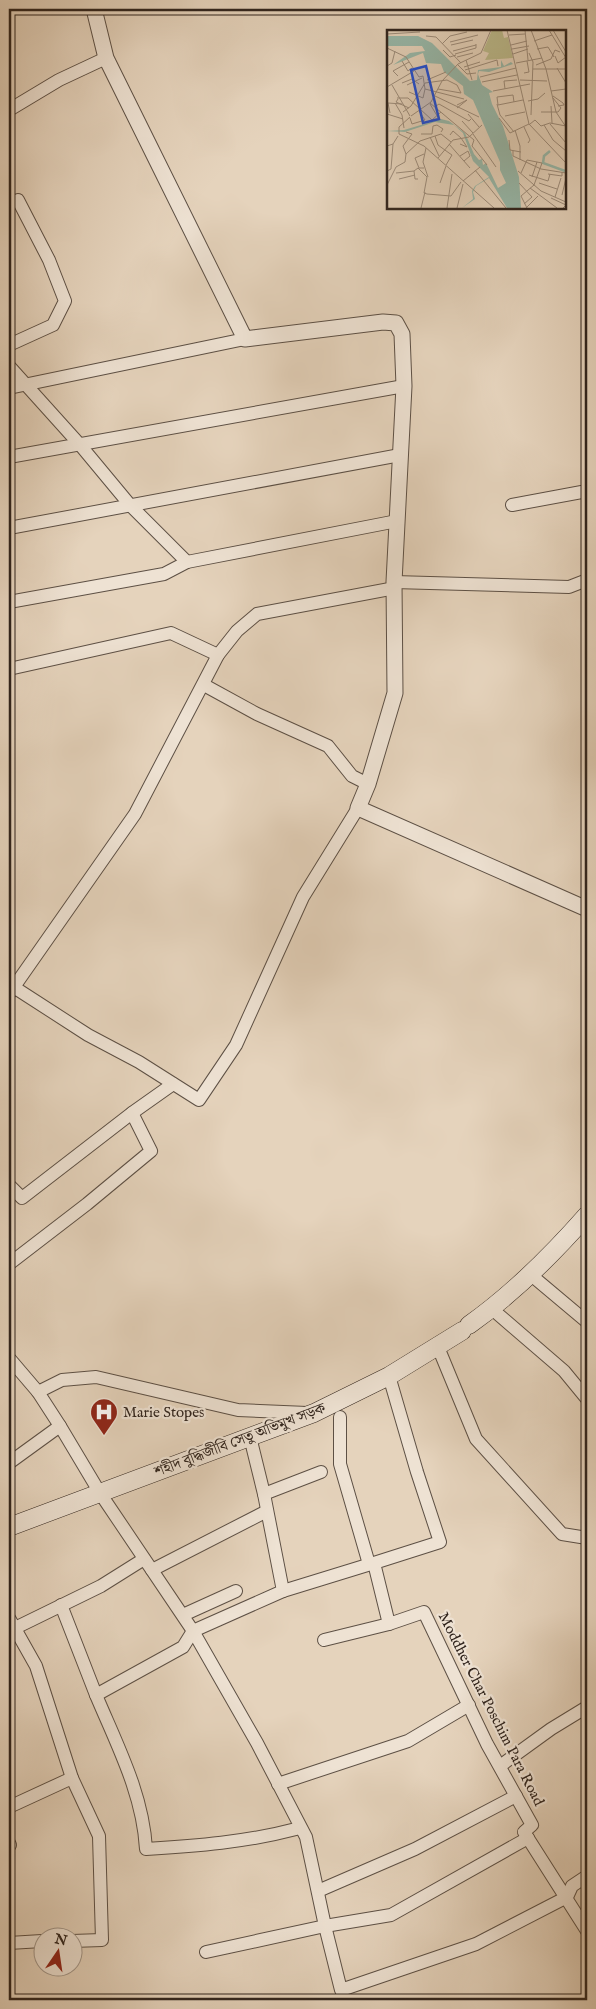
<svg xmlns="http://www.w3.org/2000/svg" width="596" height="2009" viewBox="0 0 596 2009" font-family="'IM FELL English','Noto Serif Bengali',serif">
<rect width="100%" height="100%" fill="#e5d3bc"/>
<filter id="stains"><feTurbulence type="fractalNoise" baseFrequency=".004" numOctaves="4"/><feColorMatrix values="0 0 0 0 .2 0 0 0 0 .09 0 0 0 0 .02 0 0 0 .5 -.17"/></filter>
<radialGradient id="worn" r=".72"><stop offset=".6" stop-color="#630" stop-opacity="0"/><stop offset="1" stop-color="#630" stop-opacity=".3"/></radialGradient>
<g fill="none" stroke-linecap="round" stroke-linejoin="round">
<g stroke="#5d5045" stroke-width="14">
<g id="minor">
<path d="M9,110L59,80L106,58"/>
<path d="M9,345L53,325L65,301L49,260L18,200"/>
<path d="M9,366L81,446L130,505L187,562"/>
<path d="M9,388L245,339"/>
<path d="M9,457L404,386"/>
<path d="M512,505L587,491"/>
<path d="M9,528L400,455"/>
<path d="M394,582L569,587L587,580"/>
<path d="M9,602L164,574L187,562L397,521"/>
<path d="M9,669L171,633L218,655"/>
<path d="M204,685L257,714L328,746L352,776L368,784"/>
<path d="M9,984L88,1035L139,1062L199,1100L236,1045L303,897L358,808"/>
<path d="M9,994L135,814L218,655L237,631L257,614L395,588"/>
<path d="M9,1185L22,1198L132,1113L173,1084"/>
<path d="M9,1264L87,1204L151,1151L132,1113"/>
<path d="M531,1275L587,1322"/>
<path d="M492,1309L564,1371L587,1399"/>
<path d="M438,1347L476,1439L562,1534L587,1538"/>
<path d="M9,1358L38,1392L60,1426L100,1493L193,1631L257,1743L306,1837L325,1926L341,1990L476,1944L567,1897L572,1886L587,1876"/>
<path d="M389,1376L417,1472L440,1542L374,1563L389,1624L424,1612L487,1744L532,1825L524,1832L587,1931"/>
<path d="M38,1392L62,1380L96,1377L238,1410L307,1413"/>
<path d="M340,1417V1464L369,1564"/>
<path d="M9,1463L60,1426"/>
<path d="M264,1494L321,1472"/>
<path d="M152,1570L267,1511"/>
<path d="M283,1591L374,1563"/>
<path d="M61,1605L96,1695L183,1647L193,1631L283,1591L264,1494L250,1437"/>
<path d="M183,1615L236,1591"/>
<path d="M9,1618L36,1666L72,1778L99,1836L102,1940L72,1941"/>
<path d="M9,1631L101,1586L144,1559"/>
<path d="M324,1640L389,1624"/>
<path d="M96,1695C117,1745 143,1794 146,1849C196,1846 247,1842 296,1829"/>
<path d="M500,1766L551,1729L587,1707"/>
<path d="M278,1784L408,1741L469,1705"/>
<path d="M9,1807L72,1778"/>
<path d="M9,1843L10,1845"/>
<path d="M318,1891L415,1849L516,1796"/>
<path d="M9,1943L42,1941"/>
<path d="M206,1952L325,1926L391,1915L528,1838"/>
</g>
</g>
<g stroke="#5d5045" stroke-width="17">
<path id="tertiary" d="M94,9L106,58L245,339L383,322L396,323L402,334L404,386L394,582L395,693L368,784L358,808L587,909"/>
</g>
<g stroke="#30241d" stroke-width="19">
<g id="secondary">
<path d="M469,1325C514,1293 551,1256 587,1215"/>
<path d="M9,1527L314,1413L389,1376L462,1331"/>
</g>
</g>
<use href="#minor" stroke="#eee2d3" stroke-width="12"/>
<use href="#tertiary" stroke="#eee2d3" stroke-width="15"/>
<use href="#secondary" stroke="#eee2d3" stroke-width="18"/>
</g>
<defs>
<g id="hospital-pin" transform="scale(1.4375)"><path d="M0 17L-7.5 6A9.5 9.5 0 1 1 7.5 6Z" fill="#8f2418" stroke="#eee2d3"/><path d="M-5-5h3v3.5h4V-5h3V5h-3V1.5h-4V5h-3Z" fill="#fff"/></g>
</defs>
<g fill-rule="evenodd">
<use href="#hospital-pin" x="104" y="1412"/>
</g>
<g text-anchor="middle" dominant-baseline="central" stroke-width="4.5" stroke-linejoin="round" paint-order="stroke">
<g font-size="15" fill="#30241d" stroke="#eee2d3" text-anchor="start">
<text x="123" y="1412">Marie Stopes</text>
</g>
<g font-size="15" fill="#30241d" stroke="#eee2d3">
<text transform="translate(240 1440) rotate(-21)">শহীদ বুদ্ধিজীবি সেতু অভিমুখ সড়ক</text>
<text transform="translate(491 1709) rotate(63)">Moddher Char Poschim Para Road</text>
</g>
</g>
<g transform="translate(387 30)">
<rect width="179" height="179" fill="#e5d3bc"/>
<path d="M105,0H115L117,8L121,7L126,28L98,30L102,23L96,21Z" fill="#bbba8c"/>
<path d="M0,6H31L45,13L83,51L90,50L91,40L114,37V30L117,36L124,32L126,34L102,42L92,41L91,44L95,55L106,62L102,63L105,74L116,96L132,147L134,178H120L102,148L89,156L86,162L88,169L75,178L86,169L85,161L88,156L102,147L86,131L76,103L67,95L48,92L18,102L0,101L17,100L54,89L62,91L78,103L87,124L92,130L95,129L96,135L99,133L111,158L119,153L113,140V132L86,70L77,64L76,56L57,42L54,34L39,33L36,23L6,35L23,23L38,21L35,16H0Z" fill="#97b9ab"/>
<path fill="none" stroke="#97b9ab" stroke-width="2.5" d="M163,121L157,126L156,133L178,141"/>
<path fill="none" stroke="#9d8d7c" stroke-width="1" d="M120,0L142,94L179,133M138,0L141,30M144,0L159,39L169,82L179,97M162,0L179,28M166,0L179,22M0,4L33,2M122,5L138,4M39,6L49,7L74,33M147,11L165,5M63,12L91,5M55,14L63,6L80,2M64,15L86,10M124,15L140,11M0,18L19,27L32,47L36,46L38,59L77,69M125,19L142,16M150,19L161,17L167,27M56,20L63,27L69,25M66,21L89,15M142,23L146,32L144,85M68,24L89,18V14M126,24L141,19M168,26L171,33L179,27M70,27L86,23M79,30L85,50M15,31L21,41L25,38M129,33L155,28M71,35L80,44L89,43M149,35L164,29L168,20L173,22M0,36L5,33L8,21M77,37L93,32M170,38L179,53M146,39H179M78,40L110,30L111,36M137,43L142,42L140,31M11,46L6,41L22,32M93,47L129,38M40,50L59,42M133,50L160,51M95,52L130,45M15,53L25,49L32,54M38,53L60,50L70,55L74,63M5,55L23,86M20,55L35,48M0,57L27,41M51,59L74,63M118,59L117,51L130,50M106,61L143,54M164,61L179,59M22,62L36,68L38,59M48,66L92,87M166,66L176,73L177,75L171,76M10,68H21L45,90L54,82M11,69L9,72L22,78M141,71L151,69L158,63M44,72L55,51L71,34L94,23L104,0M127,72L126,65L110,67L111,75L136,70M8,73L15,85L17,98M43,73L87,110L85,116L100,135M43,74L52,89M110,74L113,85L127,102M70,75L80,70L70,78M49,76L52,74L82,91L84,89M164,76L165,93M16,82L24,76L38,53M154,82H171L174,78L166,68M3,83L1,73L15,74M0,84L16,89M81,84L92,97M24,86L44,72M118,86L138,82M23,88L25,94L38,90L32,81M112,88L123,103L142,94M75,91L86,103M143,94L148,90L154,96L163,93L179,96M163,94L179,113M157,95L166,110L179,121M137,97L143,110L141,113M128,100L133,116V130M19,102L25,104L16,116L19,124M12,104L37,116L107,178M12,104V97L23,87M34,104H45L46,96L50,95L56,99L54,102M86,104L109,137M63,105L66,101L74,108M48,106L51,115L62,123M43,107L52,126M122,110L123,120L134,122M62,114L83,138M73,114L80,117L74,108M0,116L6,114L11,106M39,118L36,132L41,147M126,121V126L154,139M73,126L81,121L83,126L77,131M51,128L66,110L82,107L95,95M59,135L65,125L62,123M37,138H32L28,128L37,124M154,139L179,143M88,140L119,178M0,141L4,139L6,114M27,141L31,138L40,147L37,163L40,164L64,166L74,152M131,141L154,161L179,172M9,143L27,141L28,149H31M134,143L140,130L155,133L147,155L134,166L140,178M161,144L175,146V142M142,145L161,151L163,144M145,147L150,132M12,149L28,145M76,151L93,137M53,153L59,136M132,153L145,167L137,174M152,153L170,159M0,155L9,137L18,132L19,124L33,111L54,104L64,112M143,158L170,178M175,165L179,148M168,167L174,148M164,168L179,175L176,178M34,178L38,162M60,178L65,144M70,178L76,154M139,178L151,166"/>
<path fill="#1d4ed8" fill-opacity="0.15" stroke="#1d4ed8" stroke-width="2.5" d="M39,36L52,89L36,93L24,40Z"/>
<rect width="179" height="179" fill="none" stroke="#30241d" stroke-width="2.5"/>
</g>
<rect width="596" height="2009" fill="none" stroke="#e5d3bc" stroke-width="30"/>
<rect x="10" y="10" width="576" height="1989" fill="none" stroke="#30241d" stroke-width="2.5"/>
<rect x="15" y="15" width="566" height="1979" fill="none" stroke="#30241d"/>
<g transform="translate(58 1952) rotate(13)"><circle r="24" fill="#eee2d3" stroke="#a2968a"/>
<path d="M0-4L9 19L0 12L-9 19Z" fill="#8f2418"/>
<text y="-8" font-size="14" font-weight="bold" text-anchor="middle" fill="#30241d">N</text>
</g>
<rect width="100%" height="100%" filter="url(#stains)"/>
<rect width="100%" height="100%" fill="url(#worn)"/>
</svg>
